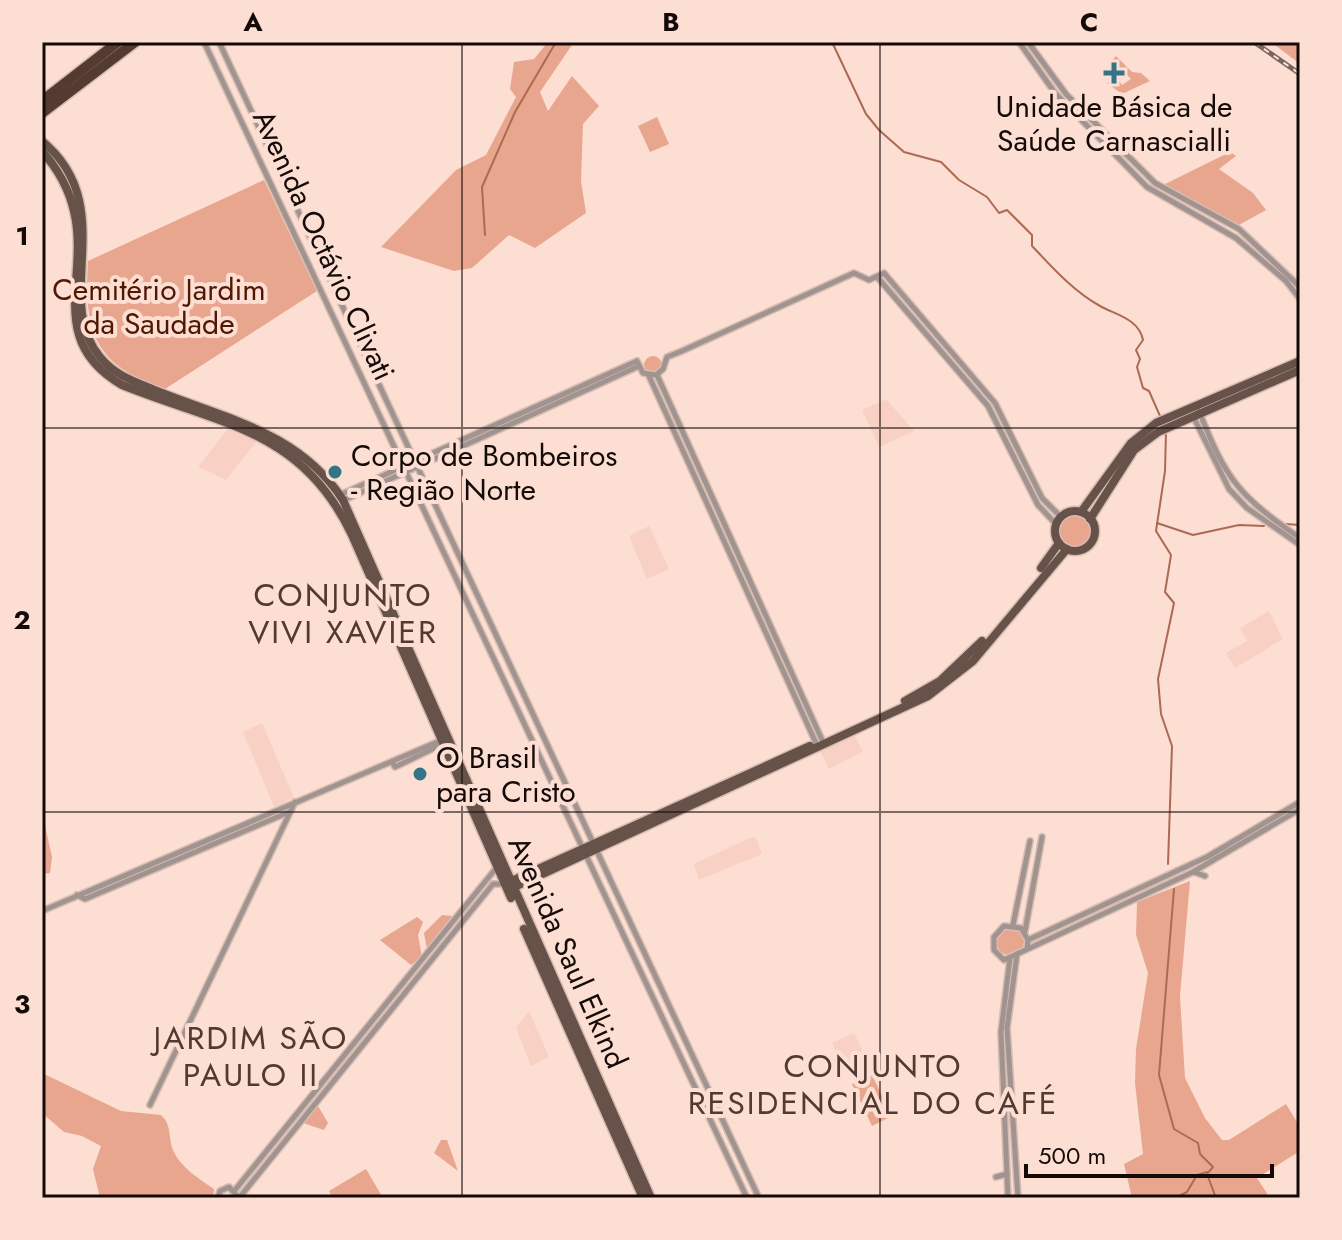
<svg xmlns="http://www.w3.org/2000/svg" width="1342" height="1240" viewBox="0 0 1342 1240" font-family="Jost,sans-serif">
<rect width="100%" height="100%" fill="#fcded3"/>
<g fill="#f8d1c4">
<path d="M886,399L914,431L879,447L862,410Z"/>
<path d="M228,429L257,441L226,480L198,467Z"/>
<path d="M649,526L669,569L647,579L629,536Z"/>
<path d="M1269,611L1283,639L1235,668L1226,653L1247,641L1240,628Z"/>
<path d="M262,723L294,798L274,807L243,732Z"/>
<path d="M854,734L863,752L829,769L820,751Z"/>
<path d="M752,837L756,838L762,854L699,880L694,864Z"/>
<path d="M529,1011L549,1057L531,1066L516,1028Z"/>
<path d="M854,1033L868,1062L846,1073L832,1043Z"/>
</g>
<g fill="#e9a68f">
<path d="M548,42H574L540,92L548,111L572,76L599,106L583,124L581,181L586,213L535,248L509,235L472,268L454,271L381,247L456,170L486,155L516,97L510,89L514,62L534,59Z"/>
<path d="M1271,42H1300V64Z"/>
<path d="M1116,56L1132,72L1141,73L1150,81L1122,94L1107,83L1116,77L1122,85L1131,79L1112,61Z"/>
<path d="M657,117L669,144L650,152L638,126Z"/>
<path d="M1230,152L1236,156L1219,169L1253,193L1266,210L1239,225L1163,185Z"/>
<path d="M264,180L317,291L165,389C93,365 84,331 88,261Z"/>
<circle cx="653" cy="365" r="9"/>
<circle cx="1075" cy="531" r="16"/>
<path d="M42,812L52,857L50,873L42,874Z"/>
<path d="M1190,881L1180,996L1185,1078L1205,1118L1222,1140H1229L1286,1104L1300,1127V1151L1257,1178L1270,1198H1132L1124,1164L1143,1154L1135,1083L1136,1049L1148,973L1136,935L1137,902Z"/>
<path d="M442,915L453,916L427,949L424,933Z"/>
<path d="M417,917L423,922L418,935L422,957L411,965L380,940Z"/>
<circle cx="1010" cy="941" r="14"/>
<path d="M42,1073L121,1111L161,1115C172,1125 168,1137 173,1150C181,1168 198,1178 214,1189L213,1198H100L93,1169L101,1146L82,1136L64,1132L42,1113Z"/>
<path d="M872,1075L892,1116L872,1126L852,1084Z"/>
<path d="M318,1106L328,1123L324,1130L303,1123Z"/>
<path d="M441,1140H447L458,1171L434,1153Z"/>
<path d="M366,1169L383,1198H333L329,1191Z"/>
</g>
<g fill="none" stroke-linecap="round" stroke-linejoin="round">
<g stroke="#ad6952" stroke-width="2">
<path d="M832,42L866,114L879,130L904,152L941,162L959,180L987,197L999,213L1007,210L1032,235V246C1052,267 1074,292 1100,306C1116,315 1139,319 1143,340L1136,350L1140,359L1137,367L1143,388L1149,391L1160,416"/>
<path d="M485,235L482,187L515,112L556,42"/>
<path d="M1166,432L1165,471L1156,531L1171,555L1165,592L1174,603L1158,679L1161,714L1172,746L1168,864"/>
<path d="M1157,523L1193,535L1239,525L1264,526"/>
<path d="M1286,524L1300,525"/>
<path d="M1174,889L1159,1075L1174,1129L1198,1143L1200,1154L1213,1167L1207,1174L1216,1198"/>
<path d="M1175,1198L1187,1192L1197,1175L1207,1172"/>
</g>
<g stroke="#d7bcb2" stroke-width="8">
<g id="minor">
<path d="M204,42L747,1198"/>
<path d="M219,42L759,1198"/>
<path d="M1019,42L1055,93L1147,187L1236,238L1286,281L1300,299"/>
<path d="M1028,42L1066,94L1155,183L1239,229L1300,287"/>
<path d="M878,278L988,406L1038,505L1056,524"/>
<path d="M657,375L822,740"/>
<path d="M649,376L816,743"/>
<path d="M1199,411C1226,480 1239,496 1300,538"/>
<path d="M1193,416L1229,489L1247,508L1300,545"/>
<path d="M340,495L637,361L643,373L656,375L663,369L667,357L682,351L854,273L869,280L884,273L995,403L1042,498L1061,517"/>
<path d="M344,500L639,366"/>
<path d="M392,762L395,767L445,743"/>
<path d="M1194,872L1205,876"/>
<path d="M77,895L85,899L289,812"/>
<path d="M42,911L442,740"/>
<path d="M1013,925L1030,841"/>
<path d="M1025,931L1042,837"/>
<path d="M1028,940L1207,857L1300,802"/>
<path d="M1027,949L1028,940L1021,928L1004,926L994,937V950L1004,960L1193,872L1300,809"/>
<path d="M1017,954L1007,1028L1018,1198"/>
<path d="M150,1105L295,802"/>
<path d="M996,1177L1007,1174"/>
<path d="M235,1190L497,867"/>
<path d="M218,1198L220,1191L229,1187L239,1198L493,884H504"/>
<path d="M1008,1198L1001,1032L1010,958"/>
</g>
</g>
<g stroke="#d7bcb2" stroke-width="11">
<g id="major">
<path d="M42,141C121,206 51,299 100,357C115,376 136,382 157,391C227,419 300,433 343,500L651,1198"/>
<path d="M42,151C57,168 69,189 74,211C90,277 45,340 122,385C221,425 302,429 352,535L511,898"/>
<circle cx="1075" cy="531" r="20"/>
<path d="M1081,512L1131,443L1156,423L1300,361"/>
<path d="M1090,519L1134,450L1158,432L1300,370"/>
<path d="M1041,568L1059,543"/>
<path d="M905,701L940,681L982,641"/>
<path d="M505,884L810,746"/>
<path d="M509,886L512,888L928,696L973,661L1067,549"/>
<path d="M524,929L643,1198"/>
</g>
</g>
<g stroke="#d7bcb2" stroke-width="13">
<g id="highway">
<path d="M42,101L118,42"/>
<path d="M42,113L135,42"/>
</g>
</g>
<use href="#minor" stroke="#a19490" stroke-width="5"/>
<use href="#major" stroke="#67524a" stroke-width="8"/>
<use href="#highway" stroke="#533b32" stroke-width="10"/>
<g stroke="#796660" stroke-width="5">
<path id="rail" d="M1254,42L1300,74"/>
</g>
<use href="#rail" stroke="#fcded3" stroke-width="2" stroke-dasharray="6" stroke-linecap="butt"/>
</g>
<path fill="none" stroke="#140a07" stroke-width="2" stroke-opacity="0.55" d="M462,42V1198M880,42V1198M42,428H1300M42,812H1300"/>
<g fill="#337487" stroke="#fcded3" stroke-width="3">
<path d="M1110 61h8v8h8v8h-8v8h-8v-8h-8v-8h8z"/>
<circle cx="335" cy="472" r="8"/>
<circle cx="420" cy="774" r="8"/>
</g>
<g text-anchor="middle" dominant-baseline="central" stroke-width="8" stroke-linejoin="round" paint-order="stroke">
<g font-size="30" fill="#140a07" stroke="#fcded3" text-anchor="start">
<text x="1114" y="106" text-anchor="middle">Unidade Básica de<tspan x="1114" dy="34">Saúde Carnascialli</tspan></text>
<text x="351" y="455">Corpo de Bombeiros<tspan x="351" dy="34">- Região Norte</tspan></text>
<text x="436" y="757">O Brasil<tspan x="436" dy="34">para Cristo</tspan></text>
</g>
<g font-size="30" fill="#140a07" stroke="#fcded3">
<text transform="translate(324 245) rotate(65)">Avenida Octávio Clivati</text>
<text transform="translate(568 952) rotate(66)">Avenida Saul Elkind</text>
</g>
<g font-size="30" fill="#501702" stroke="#fcded3">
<text x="159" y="289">Cemitério Jardim<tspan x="159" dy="34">da Saudade</tspan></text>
</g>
<g font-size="32" letter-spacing="2" fill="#523a32" stroke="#fcded3">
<text x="343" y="595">CONJUNTO<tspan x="343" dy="37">VIVI XAVIER</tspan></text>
<text x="251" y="1038">JARDIM SÃO<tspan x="251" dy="37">PAULO II</tspan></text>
<text x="873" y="1066">CONJUNTO<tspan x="873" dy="37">RESIDENCIAL DO CAFÉ</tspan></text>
</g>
</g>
<rect width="1342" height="1240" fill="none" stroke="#fcded3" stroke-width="88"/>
<path d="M1026 1164v12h246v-12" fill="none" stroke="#140a07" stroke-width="4"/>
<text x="1038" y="1164" font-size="24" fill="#140a07" stroke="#fcded3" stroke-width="6" paint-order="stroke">500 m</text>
<rect x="44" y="44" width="1254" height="1152" fill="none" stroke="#140a07" stroke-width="3"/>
<g font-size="26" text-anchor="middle" font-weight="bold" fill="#140a07">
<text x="253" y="31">A</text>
<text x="671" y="31">B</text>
<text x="1089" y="31">C</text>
<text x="22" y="245">1</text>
<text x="22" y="629">2</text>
<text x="22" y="1013">3</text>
</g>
</svg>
